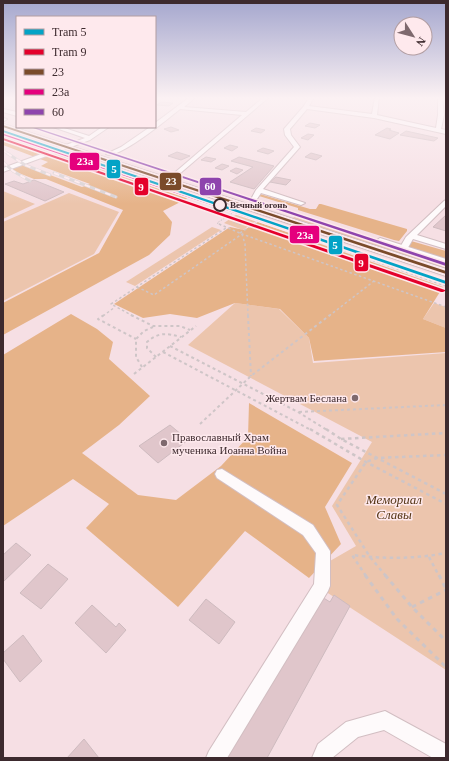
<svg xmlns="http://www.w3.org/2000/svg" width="449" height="761" viewBox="0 0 449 761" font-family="'Times New Roman',serif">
<rect width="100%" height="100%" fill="#f6dfe4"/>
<g fill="#ecc5ad">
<path d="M3,191L35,204L3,219Z"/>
<path d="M69,193L119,212L94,254L3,301V222Z"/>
<path d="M237,214L256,221L243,230L224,223Z"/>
<path d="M295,217L446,266V270L292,218Z"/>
<path d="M212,227L221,230L135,286L126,282Z"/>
<path d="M235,303L279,309L309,338L313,363L446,353V670L314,584L323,565L356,546L332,506L372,442L188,345Z"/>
<path d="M434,303L446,307V328L423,319Z"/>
</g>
<g fill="#e6b389">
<path d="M3,135L188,198L163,211L172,222L170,235L149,255L3,335V303L99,253L123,210L46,179H34L11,170L21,164L82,187L90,184L41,166L48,162L3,145Z"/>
<path d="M260,194L310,209H316L319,204H321L407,229V231L399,241L394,240L298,210V208L259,196Z"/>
<path d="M258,222L443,287L423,319L446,328V352L314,361L309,338L280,309L235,303L197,318L170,314L143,318L114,304L230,227L244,230Z"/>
<path d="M411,241L446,251V260L407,247Z"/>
<path d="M71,314L97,329L113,342L109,359L150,396L119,425L82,453L138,495L176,500L221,466L248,437L249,403L352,463L325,507L341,544L309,578L245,531L178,607L86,528L109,504L73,479L3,526V355Z"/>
</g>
<g fill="#e0c6cb" stroke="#cebbbf">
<path d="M161,102L173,103L169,106L157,105Z"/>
<path d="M310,123L320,125L315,128L305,126Z"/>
<path d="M171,127L179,130L171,132L164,129Z"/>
<path d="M256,128L265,130L261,133L251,131Z"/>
<path d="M387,128L391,129L389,130L399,133L390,139L375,135Z"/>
<path d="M406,131L438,138L434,141L400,135Z"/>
<path d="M308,134L314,135L308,140L301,138Z"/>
<path d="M230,145L238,147L232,151L224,148Z"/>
<path d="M263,148L274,151L268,154L257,151Z"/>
<path d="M177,152L190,156L181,160L168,156Z"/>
<path d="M311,153L322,156L316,160L305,157Z"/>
<path d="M206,157L216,159L211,162L201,160Z"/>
<path d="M239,157L274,166L254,189L230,182L253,167L231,161Z"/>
<path d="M222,164L229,166L222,170L215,168Z"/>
<path d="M236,168L243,170L237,174L230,171Z"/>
<path d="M276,177L291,180L286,185L270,182Z"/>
<path d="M34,180L64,192L45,201L5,184L14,181L23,184Z"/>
<path d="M446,215V231L433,227Z"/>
<path d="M170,425L188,440L158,463L139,446Z"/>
<path d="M16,543L31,555L3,582V555Z"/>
<path d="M48,564L68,579L41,609L20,593Z"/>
<path d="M334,595L350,606L267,758H226L322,597L330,602Z"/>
<path d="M206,599L235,622L219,644L189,620Z"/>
<path d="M92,605L116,627L119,623L126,630L106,653L75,623Z"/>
<path d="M23,635L42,661L20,682L3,659V653Z"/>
<path d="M84,739L99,758H67Z"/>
</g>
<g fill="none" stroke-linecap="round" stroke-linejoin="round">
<g stroke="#d2bec2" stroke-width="2">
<g id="minor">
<path d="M190,97H196L184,107L246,112L264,97H269L177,176L172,175L242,115L180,109C169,118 117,161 106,154L121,147L150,127H155V123Z"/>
<path d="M309,97H314L309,106L372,114L375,97H379L377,115L436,128L438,115V97H442L444,115L441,129L446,130V134L374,118L307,109L290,129L291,135L300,147L263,189L305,203L301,205L261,193L255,202H251L250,201L256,190L294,147L285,135L284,129L304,106Z"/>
<path d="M3,109L17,112V116L3,112Z"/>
<path d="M3,118L7,119L3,122Z"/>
<path d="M53,127H61L89,136L102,127H109L90,140L3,172V168L85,138Z"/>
<path d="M446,200V206L417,235L446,244V249L413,239L406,251H400L399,249L406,237L444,201Z"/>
<path d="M222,469L313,525L330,551V586L328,591L227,758H206L209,751L314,584L316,553L303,535L217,478L215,474L217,470Z"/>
<path d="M385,711L446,744V758H433L384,730L358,737L332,758H312L318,744L346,722Z"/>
</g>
</g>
<g stroke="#d2bec2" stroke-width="2">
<g id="major">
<path d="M3,124L446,269V276L3,128Z"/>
<path d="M380,238L446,259V265L376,243L375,241Z"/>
</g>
</g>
<g stroke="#cec5c7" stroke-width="1" stroke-dasharray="1.5 1.5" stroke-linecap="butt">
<path d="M226,217L236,220"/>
<path d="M239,218L246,221L241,225L233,222Z"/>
<path d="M251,218L272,225"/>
<path d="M221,225L217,223L234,212"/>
<path d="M252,225L259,221"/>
</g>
<g stroke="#cec5c7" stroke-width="1.5" stroke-dasharray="2.5 2.5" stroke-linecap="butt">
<path d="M219,224L242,234L245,244L248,316"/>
<path d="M239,224H242"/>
<path d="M269,224L446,286"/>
<path d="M240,233L254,224"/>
<path d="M137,287L154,295L242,234L446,307"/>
<path d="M103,316L115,307"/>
<path d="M133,316L111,304L226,228"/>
<path d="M329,316L374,281"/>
</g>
<g stroke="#cec5c7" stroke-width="2" stroke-dasharray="3 3" stroke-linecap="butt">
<path d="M104,315L98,319L136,339"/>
<path d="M131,315L153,326H180L190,330"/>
<path d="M248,315L251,376"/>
<path d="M170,346L298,412L327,430"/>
<path d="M163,352L311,430"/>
<path d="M156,357L147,348V342C158,332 167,333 181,337"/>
<path d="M142,367L136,357V339L144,331L153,327"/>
<path d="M134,374L196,326"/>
<path d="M299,412L446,405"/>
<path d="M200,424L251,376L330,315"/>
</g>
<g stroke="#cec5c7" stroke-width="2.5" stroke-dasharray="3.5 3.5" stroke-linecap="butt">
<path d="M310,429L366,462L446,504"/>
<path d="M326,429L341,439L446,494"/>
<path d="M341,439L446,433"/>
<path d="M429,557L439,576"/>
<path d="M366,576L352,555C384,559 415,559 446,553"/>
<path d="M386,576L370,557L337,505L366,462L377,458L446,455"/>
</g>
<g stroke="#cec5c7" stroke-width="3" stroke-dasharray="4.5 4.5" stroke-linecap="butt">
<path d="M365,575L397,619L446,667"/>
<path d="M385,575L412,607L446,641"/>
<path d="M439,575L446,589"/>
<path d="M412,607L446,590"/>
</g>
<use href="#minor" fill="#fefafb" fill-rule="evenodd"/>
<use href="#major" fill="#fefafb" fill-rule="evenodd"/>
<g stroke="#d9d2d4" stroke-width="2">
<path id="rail-far1" d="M3,150L8,154"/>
</g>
<g stroke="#d9d2d4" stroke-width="3">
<g id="rail">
<path d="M7,153L25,165L50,175"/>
<path d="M3,162L13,171L30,181"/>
<path d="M54,173L116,197"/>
</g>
</g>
<use href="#rail-far1" stroke="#fee9ed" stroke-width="1.5" stroke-dasharray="4.5" stroke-linecap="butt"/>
<use href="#rail" stroke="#fee9ed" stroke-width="2" stroke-dasharray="5.5" stroke-linecap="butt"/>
<g stroke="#fee9ed" stroke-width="3">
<path id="bus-1" d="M3,125L446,271V274L3,127Z"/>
</g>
<g stroke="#fee9ed" stroke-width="3">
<path id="bus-2" d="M3,133L445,280V282H441L3,135Z"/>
</g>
<g stroke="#fee9ed" stroke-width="3">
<path id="bus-3" d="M30,127H34L446,263V266Z"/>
</g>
<use href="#bus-1" fill="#7a4b2a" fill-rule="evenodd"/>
<use href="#bus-2" fill="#e5007d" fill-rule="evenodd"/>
<use href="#bus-3" fill="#8e44ad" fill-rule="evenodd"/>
<g stroke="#fee9ed" stroke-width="3">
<path id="tram-1" d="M3,130L446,281V284L3,132Z"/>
</g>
<g stroke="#fee9ed" stroke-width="3">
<path id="tram-2" d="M3,138L445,290V291L443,292H441L3,140Z"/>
</g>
<use href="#tram-1" fill="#03a3c6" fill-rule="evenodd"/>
<use href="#tram-2" fill="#e4002b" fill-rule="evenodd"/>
</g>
<linearGradient id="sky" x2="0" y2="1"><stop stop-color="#a5a7ce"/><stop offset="0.48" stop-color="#fbf1f3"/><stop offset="1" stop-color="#fbf1f3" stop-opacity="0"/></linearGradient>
<rect width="449" height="204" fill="url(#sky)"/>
<circle fill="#fee9ed" stroke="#3d2a2e" stroke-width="2" cx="220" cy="205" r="6"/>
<g fill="#7e696e" stroke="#fee9ed" stroke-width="1.5">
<circle cx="355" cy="398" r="4"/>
<circle cx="164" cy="443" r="4"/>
</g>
<g text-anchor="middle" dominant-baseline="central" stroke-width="3" stroke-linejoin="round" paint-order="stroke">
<g font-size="9" font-weight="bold" fill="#3d2a2e" stroke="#fee9ed" text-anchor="start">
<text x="230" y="205">Вечный огонь</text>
</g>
<g font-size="11" fill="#3d2a2e" stroke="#fee9ed" text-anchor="end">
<text x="347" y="398">Жертвам Беслана</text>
<text x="172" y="437" text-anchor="start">Православный Храм<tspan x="172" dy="13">мученика Иоанна Война</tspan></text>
</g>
<g font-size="13" font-style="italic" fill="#553616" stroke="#fee9ed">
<text x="394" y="499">Мемориал<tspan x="394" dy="15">Славы</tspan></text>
</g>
</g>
<g stroke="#fee9ed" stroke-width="1.5">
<rect x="69" y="152" width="31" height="19" rx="4" fill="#e5007d"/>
<rect x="106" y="159" width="15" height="20" rx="4" fill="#03a3c6"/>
<rect x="159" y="172" width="23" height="19" rx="4" fill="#7a4b2a"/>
<rect x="199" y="177" width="23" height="19" rx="4" fill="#8e44ad"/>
<rect x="134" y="177" width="15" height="19" rx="4" fill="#e4002b"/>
<rect x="289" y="225" width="31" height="19" rx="4" fill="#e5007d"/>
<rect x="328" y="235" width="15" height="20" rx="4" fill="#03a3c6"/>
<rect x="354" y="253" width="15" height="19" rx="4" fill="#e4002b"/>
</g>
<g font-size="11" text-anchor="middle" font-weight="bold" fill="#fff">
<text x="85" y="165">23a</text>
<text x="114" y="173">5</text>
<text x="171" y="185">23</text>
<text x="210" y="190">60</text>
<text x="141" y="191">9</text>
<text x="305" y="239">23a</text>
<text x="335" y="249">5</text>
<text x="361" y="267">9</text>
</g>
<rect width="449" height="761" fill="none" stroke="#3d2a2e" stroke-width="8"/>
<rect x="16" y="16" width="140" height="112" fill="#fee9ed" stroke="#b19da1"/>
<rect x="24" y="29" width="20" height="6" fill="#03a3c6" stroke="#b19da1"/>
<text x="52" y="36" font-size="12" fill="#3d2a2e">Tram 5</text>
<rect x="24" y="49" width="20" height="6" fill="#e4002b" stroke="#b19da1"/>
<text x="52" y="56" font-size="12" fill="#3d2a2e">Tram 9</text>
<rect x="24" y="69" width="20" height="6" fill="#7a4b2a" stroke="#b19da1"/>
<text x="52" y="76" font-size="12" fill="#3d2a2e">23</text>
<rect x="24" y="89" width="20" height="6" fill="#e5007d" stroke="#b19da1"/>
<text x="52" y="96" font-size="12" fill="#3d2a2e">23a</text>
<rect x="24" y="109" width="20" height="6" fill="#8e44ad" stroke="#b19da1"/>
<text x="52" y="116" font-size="12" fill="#3d2a2e">60</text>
<g transform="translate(413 36) rotate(126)"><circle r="19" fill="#fee9ed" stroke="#b19da1"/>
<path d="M0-3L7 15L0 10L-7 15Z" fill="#7e696e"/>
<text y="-6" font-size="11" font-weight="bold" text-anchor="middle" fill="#3d2a2e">N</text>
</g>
</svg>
